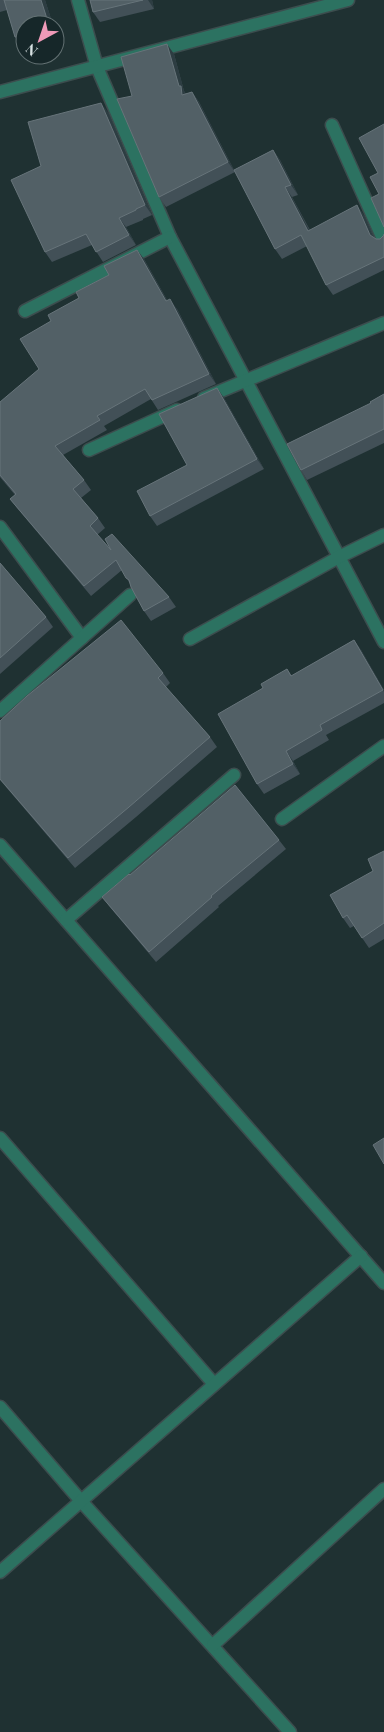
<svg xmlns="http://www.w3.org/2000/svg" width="384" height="1732" viewBox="0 0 384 1732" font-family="'Playfair Display',serif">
<rect width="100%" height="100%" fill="#1f3132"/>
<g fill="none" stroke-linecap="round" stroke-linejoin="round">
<g stroke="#3c4d4e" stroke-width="15">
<g id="minor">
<path d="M78,0L97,67L170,237L384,642"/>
<path d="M0,92L348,0"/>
<path d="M332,125L384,241"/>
<path d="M25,311L170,237"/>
<path d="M204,398L384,323"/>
<path d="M89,450L177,410"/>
<path d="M0,527L82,638"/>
<path d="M190,639L339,557L384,535"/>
<path d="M0,711L130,595"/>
<path d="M282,819L384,746"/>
<path d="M0,845L384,1283"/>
<path d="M66,920L234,775"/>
<path d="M0,1138L214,1384"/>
<path d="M0,1407L81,1501L290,1732"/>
<path d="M0,1572L361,1256"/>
<path d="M213,1645L384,1489"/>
</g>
</g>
<use href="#minor" stroke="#2c7261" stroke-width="12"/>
</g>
<g fill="#425057">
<path d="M0,0H45L53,25H25V46L22,47L15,37L7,10L0,12Z"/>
<path d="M90,0H152L154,9L100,22L93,12Z"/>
<path d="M174,54L184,91L186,94L192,92L199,102L234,170L273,150L280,160L298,195L292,197L310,230L364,215L374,237L376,239H380L384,235V234V270L333,295L326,285L307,246L282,259L275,249L235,172L166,207L159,197L132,96Z"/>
<path d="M108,112L152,215L143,219V220L126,227L136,245L103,262L92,245L52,262L45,252L41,166Z"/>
<path d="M137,250L144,259L167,300L177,309L216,384L158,410L151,399L104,426L107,430L63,455L84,480L91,490L81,498L98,518L105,528L97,535L111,550L169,597L176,607L151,621L144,611L130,584L122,570L91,596L17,508L10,499L15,495L0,477V402L39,369L51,321L109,275Z"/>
<path d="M217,388L224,398L264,469L157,526L150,516L187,465Z"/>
<path d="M384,394V443L307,480L301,470L371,403Z"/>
<path d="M0,563L46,617L53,627L0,674Z"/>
<path d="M354,640L361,650L384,690V703L326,735L329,740L293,761L300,774L264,794L257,784L263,688L287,669L292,676Z"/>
<path d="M163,673L170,683L166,687L210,737L217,747L136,817L75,868L0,780V721Z"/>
<path d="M279,840L286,849L218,906L219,907L156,962L109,906L102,897L130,875Z"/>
<path d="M384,851V939L369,948L354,926L350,928L343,918L373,871Z"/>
</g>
<g fill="#2d3d42">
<path d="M41,0H45L53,25H49Z"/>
<path d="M148,0H152L154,9Z"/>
<path d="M167,44L174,54L184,91L187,96L182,95L179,86Z"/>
<path d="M192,92L199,102L235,172L228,162Z"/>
<path d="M101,103L108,112L152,215L145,205Z"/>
<path d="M273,150L280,160L298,195L291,185Z"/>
<path d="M285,187L292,197L315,241L308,231Z"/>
<path d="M357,205L364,215L377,245L370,235Z"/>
<path d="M119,218L126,227L136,245L129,235Z"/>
<path d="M137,250L144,259L173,311L166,301Z"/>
<path d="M170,299L177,309L216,384L209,374Z"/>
<path d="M217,388L224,398L264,469L257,459Z"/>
<path d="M354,640L361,650L384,690V692Z"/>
<path d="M286,751L293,761L300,774L293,764Z"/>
</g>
<g fill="#526066" stroke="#67747a">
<path d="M4,0H41L49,25H25V34L15,37Z"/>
<path d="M90,0H143L93,12Z"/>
<path d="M167,44L179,86H181L182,95L192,92L228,162L159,197L117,99L132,96L121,57Z"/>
<path d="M101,103L145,205L136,209V210L119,218L129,235L96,252L86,234L45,252L11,180L41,166L28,122Z"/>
<path d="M384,124V227L371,198L379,194L370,177L378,173L359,138Z"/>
<path d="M273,150L291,185L285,187L308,231L357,205L370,235L376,239H380L384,235V234V257L326,285L301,235L275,249L234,170Z"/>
<path d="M137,250L166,301L170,299L209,374L152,400L145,389L97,416L100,420L55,446L84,480L73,489L98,518L90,526L111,550L105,539L112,534L169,597L144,611L131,587L129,580L126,578L116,560L84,586L10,499L16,494L0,475V402L39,369L20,339L51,321L48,315L79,298L76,292L109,275L104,266Z"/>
<path d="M217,388L257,459L150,516L137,491L187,465L159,414Z"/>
<path d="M384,394V429L301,470L287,444L371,403L370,402Z"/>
<path d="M0,563L46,617L0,658Z"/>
<path d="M121,620L163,673L158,678L210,737L129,807L68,858L0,779V721L27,696Z"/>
<path d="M354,640L383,690L320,725L322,730L286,751L293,764L257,784L218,714L263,688L261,684L287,669L291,676Z"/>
<path d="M235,785L279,840L211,896L212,897L149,952L102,897L129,874L130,875Z"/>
<path d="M384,851V923L362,938L347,915L343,918L330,895L373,871L368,859Z"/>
<path d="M384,1138V1164L373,1145Z"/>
</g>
<g transform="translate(40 40) rotate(220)"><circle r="24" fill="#162729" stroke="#637173"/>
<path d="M0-4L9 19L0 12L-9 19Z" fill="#ef9ab8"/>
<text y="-8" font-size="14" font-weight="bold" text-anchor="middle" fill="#d7e1e2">N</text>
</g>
</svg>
